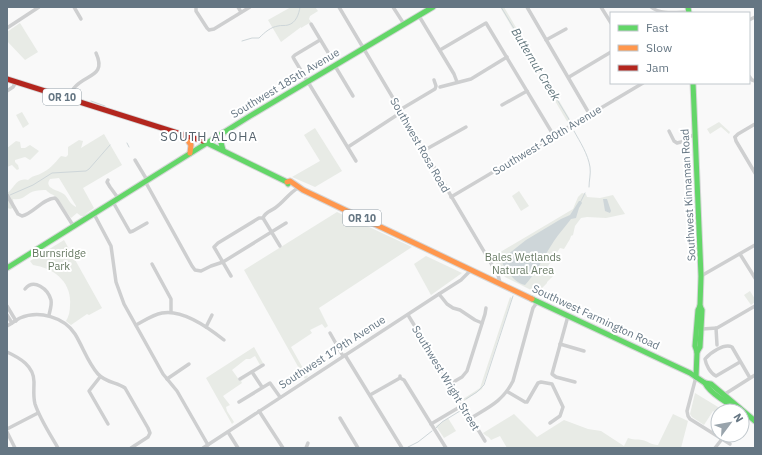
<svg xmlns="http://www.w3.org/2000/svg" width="762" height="455" viewBox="0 0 762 455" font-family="'IBM Plex Sans',sans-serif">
<rect width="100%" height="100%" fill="#f9f9f9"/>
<g fill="#e8ebe6" fill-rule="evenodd">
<path d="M291,7H315L318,11L310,16L309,19L311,22L301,28V27L281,42L268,20Z"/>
<path d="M500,7H504L571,121L568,123Z"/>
<path d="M20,23L38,52L25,60L7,41V32Z"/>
<path d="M22,112L29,124L23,128L16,115Z"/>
<path d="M719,122L730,132L729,134L721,127L710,134L707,129Z"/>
<path d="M315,128L342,171L315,187L292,177L320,161L304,135Z"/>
<path d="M104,134L122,165L83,188L94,208L87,213L84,216H81L77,213L71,218C65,210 61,203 56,197C53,194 49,194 46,190C43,190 39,190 35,191C26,193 24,201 13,199L14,206L11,209L7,208V193C15,188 16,177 28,180C32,176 35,176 40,174C49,170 55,163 61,156L66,157L68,155V147L79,140L83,141L81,148ZM59,178L76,206V207C70,204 69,200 65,195C60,190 43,189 50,179Z"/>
<path d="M16,141L20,142L21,148H25L30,145L39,151L30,160L25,157L15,160V162L18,165L19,169L17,170L12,165L7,167V148Z"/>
<path d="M519,191L529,206L521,211L512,196Z"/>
<path d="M582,193L586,194L587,197L600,198L613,195L625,214L606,218L587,217L581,218L575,226L573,235L571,236L570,239L564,249L560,248L546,269L554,275L547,282V283L537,293L505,277L492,257L573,209L578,197Z"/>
<path d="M337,212L412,247L319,308L328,326L325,328L322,324L310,330L312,333L291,347L308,377L305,379L244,270Z"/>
<path d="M64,240L102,308L89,315L87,314L71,325L66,321C69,316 70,311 70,305C72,282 54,268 33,265L30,261Z"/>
<path d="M426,256L462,273L431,295L414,264Z"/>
<path d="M750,291L755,299V302L751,305L744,295Z"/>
<path d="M510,297L512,298L482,389L464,401L463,399L480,388Z"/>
<path d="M254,347L263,363L260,365L255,356L250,359H246L232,370L240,381L250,375L241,381L242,383L223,396L230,405L226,407L227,411L234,422L232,424L206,378Z"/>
<path d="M695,393L723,410L718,411V414L713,411L704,425L692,417L690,414Z"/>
<path d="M514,414L537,437L564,420L588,429L601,431L624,446L628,438C633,440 637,439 642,440C648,441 651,445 658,445L673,414L688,421L681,448H507L500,436L491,440C489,436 485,436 483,433Z"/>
<path d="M448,418L456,431L444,438L436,426Z"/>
</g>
<g fill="#ced6d9">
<path d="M603,199H607L611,211L610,213L605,211Z"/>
<path d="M579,201H581L582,203L579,208L576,218L571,219C566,226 559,233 554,241C544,256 537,272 525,285C518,284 509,276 508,268L503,265L502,259L526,240L561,219L570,215Z"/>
</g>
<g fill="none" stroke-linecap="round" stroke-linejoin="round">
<g stroke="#ced6d9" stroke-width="1">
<path d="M501,7L570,121"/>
<path d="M242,41L252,38H259C265,32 271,27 278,26C281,25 285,26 288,25C296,23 299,14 300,7"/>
<path d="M91,101L105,106"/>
<path d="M574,131C580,142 588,154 590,167C591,174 589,180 589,187"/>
<path d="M127,143L129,147"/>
<path d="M10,195L33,185L52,173L86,171L89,169L110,145"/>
<path d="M581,201L585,193"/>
<path d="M466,399L477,392L484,385L513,296"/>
<path d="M436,428L442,422L460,411"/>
<path d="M408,447L418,442L432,431"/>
</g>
<g stroke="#d5d6d7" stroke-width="7">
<g id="fast">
<path d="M688,7L689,13"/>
<path d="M693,83L701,276L700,306L698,310L695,346L697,352L696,377"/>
<path d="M223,133L220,139L223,150"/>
<path d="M203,141L287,182L288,184"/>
<path d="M7,268L250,116L433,7"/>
<path d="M532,299L690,373L705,383L711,384L755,421"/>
<path d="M697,352L700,347L702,310L700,306"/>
<path d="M705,383C709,392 730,406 739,408"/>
</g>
</g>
<g stroke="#d5d6d7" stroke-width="7">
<g id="slow">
<path d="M184,135L191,145L190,153"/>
<path d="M287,182L290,181L303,190L532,299"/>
</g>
</g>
<g stroke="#d5d6d7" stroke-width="7">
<path id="jam" d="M7,79L203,141"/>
</g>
<g stroke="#cecfd0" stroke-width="3.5">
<path d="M74,7L81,19"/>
<path d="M196,7V11L207,28L209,30L214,29L250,7"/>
<path d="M238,7L241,12"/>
<path d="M339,7L498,275L500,283"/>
<path d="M393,7L404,24"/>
<path d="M527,7L590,115"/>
<path d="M601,7L611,23"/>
<path d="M651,7C661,15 677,12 689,12"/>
<path d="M419,16L454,74L457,82"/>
<path d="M749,20L755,17"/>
<path d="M311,24L332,59"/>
<path d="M7,28L39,7"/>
<path d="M320,40L295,55L293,57L294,59L356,161"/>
<path d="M546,40L566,29"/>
<path d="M440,50L486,23L554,136"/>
<path d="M335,66L353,96"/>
<path d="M749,76L752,80L755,81"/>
<path d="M569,77L611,52"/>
<path d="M440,87L471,79L507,57"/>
<path d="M7,91L13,87L16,82"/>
<path d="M69,99C70,95 72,91 74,88C85,74 107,77 96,53"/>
<path d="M502,105L527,91"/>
<path d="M669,131L674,141L677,143L681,142L695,134"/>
<path d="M735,137L736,141L755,173"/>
<path d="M735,137L738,134L755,124"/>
<path d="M348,147L397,115L403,108L435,89L436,86L434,80"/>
<path d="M423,151L466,127"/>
<path d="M135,160L147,180"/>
<path d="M108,180L107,182L110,187L118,198"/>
<path d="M145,181L192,266L195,270L201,271L211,266L223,262L286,223"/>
<path d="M7,195L18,214L22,216C34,213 42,199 55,198L57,200L74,227"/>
<path d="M451,197L643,83"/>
<path d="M113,202L130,232L133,231L147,223"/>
<path d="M94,214L111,246L116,282L124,304L163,374L177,391L208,445"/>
<path d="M263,218L280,246"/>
<path d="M740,254L755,278"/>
<path d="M152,264L171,299V312"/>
<path d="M231,276L214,247L218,243L259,218H263C265,212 271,211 275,208C284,202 289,193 298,188"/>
<path d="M701,276L755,245"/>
<path d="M25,289C34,278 48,289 51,300C52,305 50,310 49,315"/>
<path d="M439,294L447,304L453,308L460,310L475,320L482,323"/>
<path d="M7,306L16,321"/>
<path d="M7,315L12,323"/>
<path d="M408,315L485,441"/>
<path d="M568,316L552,374L556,377L575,382"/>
<path d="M136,325C144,321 152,315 162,313C182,309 209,328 224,340"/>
<path d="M7,326C11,324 16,320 20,318C39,310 64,317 75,334C83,347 88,363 98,374C106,383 117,382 125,388L148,428L150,433L148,437L131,448"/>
<path d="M206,327L212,315"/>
<path d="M716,328L717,345"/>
<path d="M702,329L717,328L755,306"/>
<path d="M330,333L343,356"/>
<path d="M560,344L584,351"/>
<path d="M7,352C20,358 34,366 34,382C34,390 33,396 35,404C40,419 50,434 58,448"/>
<path d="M345,355L402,448"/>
<path d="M740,362L716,376C710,373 706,365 705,359C710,353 724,343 732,347L750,378"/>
<path d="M252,372L262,387"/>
<path d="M100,377L89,391L108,424"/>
<path d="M696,377L687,411L688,416L690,419L730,444"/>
<path d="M400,378L404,380L446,448"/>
<path d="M167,379L189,364"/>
<path d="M240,379L263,365"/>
<path d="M450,384L462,377L467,371L485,314L486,308"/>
<path d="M508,392L525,402H527L538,383L541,382L552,384L563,407L560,416L550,423"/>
<path d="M725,394L755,375"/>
<path d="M370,395L400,378V376"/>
<path d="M239,402L270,383L280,397"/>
<path d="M259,411L283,448"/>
<path d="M340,418L358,448"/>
<path d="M471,418C489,407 503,401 513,381L533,308L538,301"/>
<path d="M431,424L463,405"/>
<path d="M7,429L38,413"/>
<path d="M7,432L15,448"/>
<path d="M228,432L238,448"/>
<path d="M203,448L439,294L461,280L469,272"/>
<path d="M306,448L308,443"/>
<path d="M715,448L722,439"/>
</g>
<use href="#fast" stroke="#63d668" stroke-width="5"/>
<use href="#slow" stroke="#ff974d" stroke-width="5"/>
<use href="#jam" stroke="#b3261e" stroke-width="5"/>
</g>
<g text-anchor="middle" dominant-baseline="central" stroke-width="4" stroke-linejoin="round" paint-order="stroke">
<g fill="#fff" stroke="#939fa8" stroke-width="1">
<rect x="43" y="89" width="38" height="16" rx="3"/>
<rect x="343" y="210" width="38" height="16" rx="3"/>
</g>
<g font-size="10" font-weight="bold" fill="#657683">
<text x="62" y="97">OR 10</text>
<text x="362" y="218">OR 10</text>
</g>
<g font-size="11" fill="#657683" stroke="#fff">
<text transform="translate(285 83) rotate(-31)">Southwest 185th Avenue</text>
<text transform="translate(547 140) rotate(-31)">Southwest 180th Avenue</text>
<text transform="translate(420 145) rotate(60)">Southwest Rosa Road</text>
<text transform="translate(688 195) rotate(-93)">Southwest Kinnaman Road</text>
<text transform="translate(596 317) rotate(25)">Southwest Farmington Road</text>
<text transform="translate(332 352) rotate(-33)">Southwest 179th Avenue</text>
<text transform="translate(446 378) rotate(59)">Southwest Wright Street</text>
</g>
<g font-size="11" fill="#687a64" stroke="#fff">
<text x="59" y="253">Burnsridge<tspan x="59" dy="13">Park</tspan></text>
<text x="523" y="257">Bales Wetlands<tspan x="523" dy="13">Natural Area</tspan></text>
</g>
<g font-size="12" font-style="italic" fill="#60757c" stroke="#fff">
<text transform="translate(536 64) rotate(59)">Butternut Creek</text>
</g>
<g font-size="13" letter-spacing="1" fill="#57646e" stroke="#fff">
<text x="209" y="136">SOUTH ALOHA</text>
</g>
</g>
<rect width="762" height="455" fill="none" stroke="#657683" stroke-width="16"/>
<rect x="610" y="12" width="140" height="72" fill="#ffffff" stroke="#c1c8cd"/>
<rect x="618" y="25" width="20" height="6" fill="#63d668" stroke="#c1c8cd"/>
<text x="646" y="32" font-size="12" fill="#657683">Fast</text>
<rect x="618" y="45" width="20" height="6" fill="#ff974d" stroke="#c1c8cd"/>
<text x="646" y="52" font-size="12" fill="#657683">Slow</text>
<rect x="618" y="65" width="20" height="6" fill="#b3261e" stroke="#c1c8cd"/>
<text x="646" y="72" font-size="12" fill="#657683">Jam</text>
<g transform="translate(730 423) rotate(58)"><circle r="19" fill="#ffffff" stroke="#c1c8cd"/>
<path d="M0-3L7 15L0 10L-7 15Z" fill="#99a4ac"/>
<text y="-6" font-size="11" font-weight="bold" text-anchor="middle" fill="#657683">N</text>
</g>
</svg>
